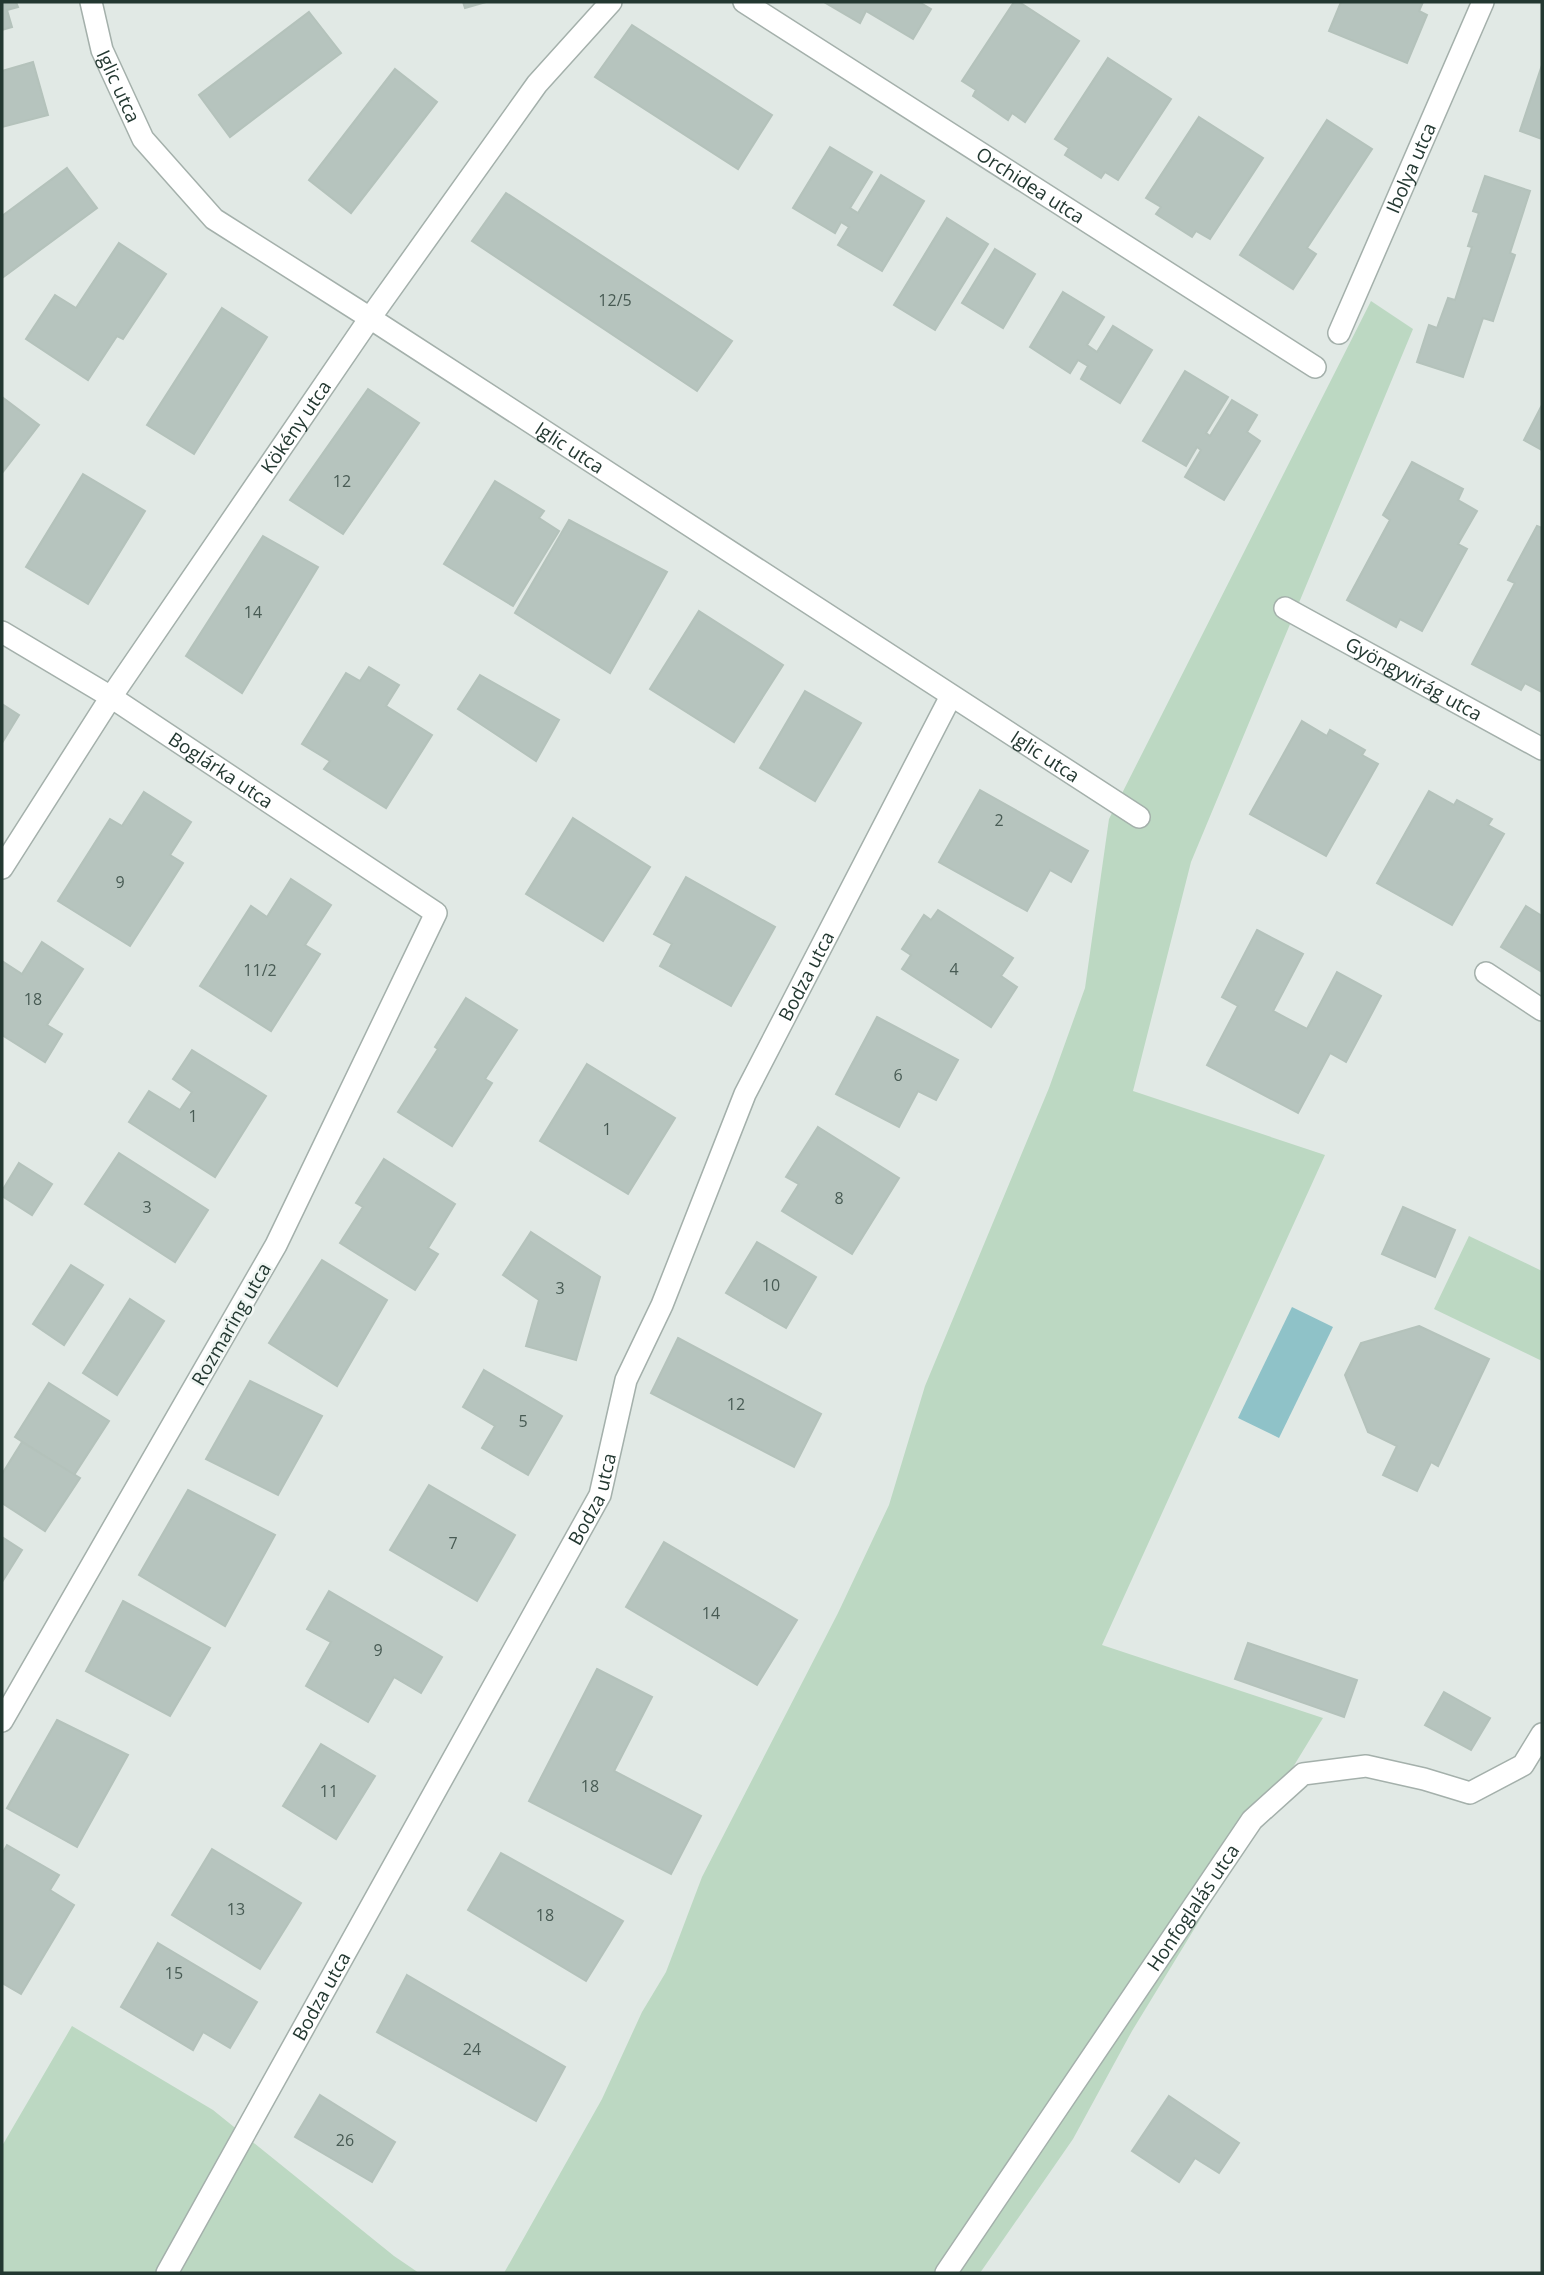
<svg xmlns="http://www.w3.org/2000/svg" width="1544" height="2275" viewBox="0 0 1544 2275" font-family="'Open Sans',sans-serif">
<rect width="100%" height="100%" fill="#e1e9e5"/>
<g fill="#bcd8c2">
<path d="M1371,301L1413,329L1191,862L1133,1091L1325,1155L1102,1645L1323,1718L1132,2031L1073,2139L980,2273H504L602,2099L642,2012L666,1972L702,1877L838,1613L889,1505L925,1386L1049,1088L1085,988L1109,819Z"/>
<path d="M1469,1236L1542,1271V1361L1434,1309Z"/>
<path d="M72,2026L213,2110L394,2256L419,2273H2V2146Z"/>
</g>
<path fill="#8fc2c8" d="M1292,1307L1333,1327L1279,1438L1238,1418Z"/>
<g fill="#b6c4be" stroke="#b4c2bb" stroke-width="2">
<path d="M2,2H16L18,7L7,10L12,27L2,30Z"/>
<path d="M463,2H486L465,8Z"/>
<path d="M824,2H919L931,9L913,39L866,11L860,23Z"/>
<path d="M1014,2H1019L1079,41L1025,122L1012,113L1008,120L973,96L976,90L962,81Z"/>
<path d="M1341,2H1423L1419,11L1427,15L1407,63L1329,31Z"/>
<path d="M309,12L341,53L230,137L199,95Z"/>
<path d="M632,25L772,115L738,169L595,77Z"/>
<path d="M1108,58L1171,99L1118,180L1105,172L1101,178L1065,155L1069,148L1055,139Z"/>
<path d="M33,62L48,115L2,127V71Z"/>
<path d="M1542,65V139L1520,131Z"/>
<path d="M395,69L437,102L351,213L309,180Z"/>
<path d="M1199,117L1263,158L1210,239L1196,231L1192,237L1156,214L1161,207L1146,198Z"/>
<path d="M1327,120L1372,149L1307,248L1316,254L1293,289L1240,255Z"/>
<path d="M830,147L872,172L850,208L858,213L881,175L924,201L882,271L838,245L849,227L841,222L835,233L793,208Z"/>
<path d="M67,168L97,208L2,278V216Z"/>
<path d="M1485,176L1530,191L1510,253L1515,255L1493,321L1483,318L1463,377L1417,362L1429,325L1437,328L1448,298L1455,300L1472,247L1468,246L1479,213L1473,211Z"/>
<path d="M506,193L732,341L697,391L472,241Z"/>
<path d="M947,218L988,244L935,330L894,305Z"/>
<path d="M119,243L166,274L123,339L117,336L88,380L26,339L55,295L76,308Z"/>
<path d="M995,249L1035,274L1003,328L962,303Z"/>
<path d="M1063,292L1104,317L1087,345L1097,352L1113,326L1152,350L1120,403L1081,379L1088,366L1078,360L1070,373L1030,347Z"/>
<path d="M222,308L267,337L194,454L147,425Z"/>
<path d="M1185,371L1228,397L1206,433L1210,436L1232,400L1257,415L1247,432L1260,441L1224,500L1185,477L1201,450L1197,447L1186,466L1143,441Z"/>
<path d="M368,389L419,423L343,534L290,500Z"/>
<path d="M2,397L39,425L2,473Z"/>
<path d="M1542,405V450L1524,440Z"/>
<path d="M1412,462L1463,489L1458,500L1477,511L1458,544L1467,549L1422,631L1400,619L1396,627L1347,600L1390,520L1383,515Z"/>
<path d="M83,474L145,511L88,604L26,567Z"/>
<path d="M495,481L544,511L539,518L559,531L513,606L444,564Z"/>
<path d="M569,520L667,572L610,673L515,613Z"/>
<path d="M1537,526L1542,528V692L1525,683L1521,690L1472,664L1515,583L1508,580Z"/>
<path d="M263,536L318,567L242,693L186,656Z"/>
<path d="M699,611L783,665L734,742L650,689Z"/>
<path d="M369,667L399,685L386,706L432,735L386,808L324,769L330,761L302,744L346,673L360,681Z"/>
<path d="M480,675L559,720L536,761L458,709Z"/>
<path d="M805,691L861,723L815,801L760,768Z"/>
<path d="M2,704L19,715L2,743Z"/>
<path d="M1302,721L1327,736L1330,730L1365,750L1362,755L1378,764L1326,856L1250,814Z"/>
<path d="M980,790L1088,851L1071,882L1050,870L1027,911L939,862Z"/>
<path d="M1429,791L1454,805L1457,800L1492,819L1488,825L1504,834L1452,925L1377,883Z"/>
<path d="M144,792L191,822L170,855L183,863L130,946L58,901L110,819L122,826Z"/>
<path d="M573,818L650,867L603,941L526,894Z"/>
<path d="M686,877L775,927L731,1006L660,966L672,944L654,934Z"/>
<path d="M291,879L331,905L305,945L320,954L271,1031L200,986L251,906L267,917Z"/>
<path d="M1526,906L1542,916V972L1501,947Z"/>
<path d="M938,910L1013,958L1001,976L1017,987L991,1027L902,969L911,955L902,949L924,915L931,920Z"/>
<path d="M1257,930L1303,954L1273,1011L1307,1029L1337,972L1381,996L1346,1062L1330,1053L1298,1113L1207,1065L1238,1006L1222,997Z"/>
<path d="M42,942L83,969L47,1025L62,1034L45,1062L2,1035V961L22,974Z"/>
<path d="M466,998L517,1030L485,1079L492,1083L452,1146L398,1112L438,1049L435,1047Z"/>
<path d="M877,1017L958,1060L936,1100L918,1091L899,1127L836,1094Z"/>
<path d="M192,1050L266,1096L215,1177L129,1122L149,1091L180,1110L192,1092L173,1079Z"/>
<path d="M587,1064L675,1118L628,1194L540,1141Z"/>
<path d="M818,1127L899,1178L852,1254L782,1211L799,1184L786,1177Z"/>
<path d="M119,1153L208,1210L175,1262L85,1204Z"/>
<path d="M384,1159L455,1204L428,1248L438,1254L415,1290L340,1243L363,1207L356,1203Z"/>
<path d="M19,1163L52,1184L32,1215L2,1196V1191Z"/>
<path d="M1403,1207L1455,1230L1435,1277L1382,1254Z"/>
<path d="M531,1232L600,1277L576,1360L526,1346L539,1300L503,1275Z"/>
<path d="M757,1242L816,1277L786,1328L726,1293Z"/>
<path d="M322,1260L387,1300L337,1386L269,1343Z"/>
<path d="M71,1265L103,1285L64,1345L33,1324Z"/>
<path d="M130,1299L164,1321L117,1395L83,1373Z"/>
<path d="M1419,1326L1489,1359L1438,1466L1431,1462L1417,1491L1383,1475L1397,1446L1368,1432L1345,1375L1361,1343Z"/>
<path d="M678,1338L821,1414L794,1467L651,1393Z"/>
<path d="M484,1370L562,1416L528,1475L482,1448L495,1426L463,1407Z"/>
<path d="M250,1381L322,1416L278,1495L206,1459Z"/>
<path d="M49,1383L109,1421L74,1475L15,1437Z"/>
<path d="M22,1442L80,1478L45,1531L2,1503V1474Z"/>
<path d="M429,1485L515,1535L477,1601L390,1550Z"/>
<path d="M188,1490L275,1535L225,1626L139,1575Z"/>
<path d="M2,1537L22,1550L2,1582Z"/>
<path d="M664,1542L797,1620L757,1685L626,1607Z"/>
<path d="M329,1591L442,1657L421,1693L394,1677L368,1722L306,1686L331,1642L307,1629Z"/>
<path d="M123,1601L210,1648L170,1716L86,1671Z"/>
<path d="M1248,1643L1357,1680L1344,1717L1235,1679Z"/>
<path d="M597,1669L652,1697L614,1771L701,1816L671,1874L529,1801Z"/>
<path d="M1444,1692L1490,1718L1471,1750L1425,1725Z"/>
<path d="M57,1720L128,1755L77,1847L7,1808Z"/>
<path d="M321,1744L375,1776L336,1839L283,1806Z"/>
<path d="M7,1845L59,1875L50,1890L74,1905L21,1994L2,1983V1854Z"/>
<path d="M212,1849L301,1903L260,1969L172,1915Z"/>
<path d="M501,1853L623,1921L586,1981L468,1910Z"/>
<path d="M158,1943L257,2002L230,2048L203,2032L193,2050L121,2007Z"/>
<path d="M407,1975L565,2067L536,2121L377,2032Z"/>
<path d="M320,2095L395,2142L372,2182L295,2137Z"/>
<path d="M1169,2096L1239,2143L1219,2173L1195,2158L1179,2182L1132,2151Z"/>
</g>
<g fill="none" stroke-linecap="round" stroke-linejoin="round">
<g stroke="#a4b0ab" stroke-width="24">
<g id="street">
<path id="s1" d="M91,2L102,50L143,139L214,219L370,318L1139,817"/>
<path id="s2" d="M744,2L1315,367"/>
<path id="s3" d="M1339,333L1483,2"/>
<path id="s4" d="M1285,608L1542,749"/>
<path id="s5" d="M2,632L111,697L436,913L276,1245L2,1721"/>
<path id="s6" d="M2,868L111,697L370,318L537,84L611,2"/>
<path d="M1486,973L1542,1010"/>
<path id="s7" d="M167,2273L600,1495L626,1380L662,1305L745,1094L951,696"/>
<path id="s8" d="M946,2273L1252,1820L1303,1774L1366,1766L1424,1779L1470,1793L1523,1765L1542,1734"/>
</g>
</g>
<use href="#street" stroke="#fff" stroke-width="21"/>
</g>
<g text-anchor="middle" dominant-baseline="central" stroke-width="5" stroke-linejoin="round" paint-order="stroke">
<g font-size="16" fill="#485b54">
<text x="615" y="300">12/5</text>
<text x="342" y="481">12</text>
<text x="253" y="612">14</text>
<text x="999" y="820">2</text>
<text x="120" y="882">9</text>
<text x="954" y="969">4</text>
<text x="260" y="970">11/2</text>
<text x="33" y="999">18</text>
<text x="898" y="1075">6</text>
<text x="193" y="1116">1</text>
<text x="607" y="1129">1</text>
<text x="839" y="1198">8</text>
<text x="147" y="1207">3</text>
<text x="771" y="1285">10</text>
<text x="560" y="1288">3</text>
<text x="736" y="1404">12</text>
<text x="523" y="1421">5</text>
<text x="453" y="1543">7</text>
<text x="711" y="1613">14</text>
<text x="378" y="1650">9</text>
<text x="590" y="1786">18</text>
<text x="329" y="1791">11</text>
<text x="236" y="1909">13</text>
<text x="545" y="1915">18</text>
<text x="174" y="1973">15</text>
<text x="472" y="2049">24</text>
<text x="345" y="2140">26</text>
</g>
<g font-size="19" fill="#233831" stroke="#f0f6f3">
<text stroke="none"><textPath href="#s1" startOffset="89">Iglic utca</textPath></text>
<text stroke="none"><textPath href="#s3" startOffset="180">Ibolya utca</textPath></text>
<text stroke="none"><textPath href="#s2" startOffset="340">Orchidea utca</textPath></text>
<text stroke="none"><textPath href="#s6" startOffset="530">Kökény utca</textPath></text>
<text stroke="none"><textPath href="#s1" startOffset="677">Iglic utca</textPath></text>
<text stroke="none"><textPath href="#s4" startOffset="147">Gyöngyvirág utca</textPath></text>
<text stroke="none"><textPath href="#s1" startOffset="1244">Iglic utca</textPath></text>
<text stroke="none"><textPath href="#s5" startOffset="259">Boglárka utca</textPath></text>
<text stroke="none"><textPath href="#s7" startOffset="1451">Bodza utca</textPath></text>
<text transform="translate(231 1324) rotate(-60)">Rozmaring utca</text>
<text stroke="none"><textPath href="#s7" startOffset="884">Bodza utca</textPath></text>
<text stroke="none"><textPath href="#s8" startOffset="441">Honfoglalás utca</textPath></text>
<text stroke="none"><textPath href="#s7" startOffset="317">Bodza utca</textPath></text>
</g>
</g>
<rect width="1544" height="2275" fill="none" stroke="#233831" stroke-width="7"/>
</svg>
